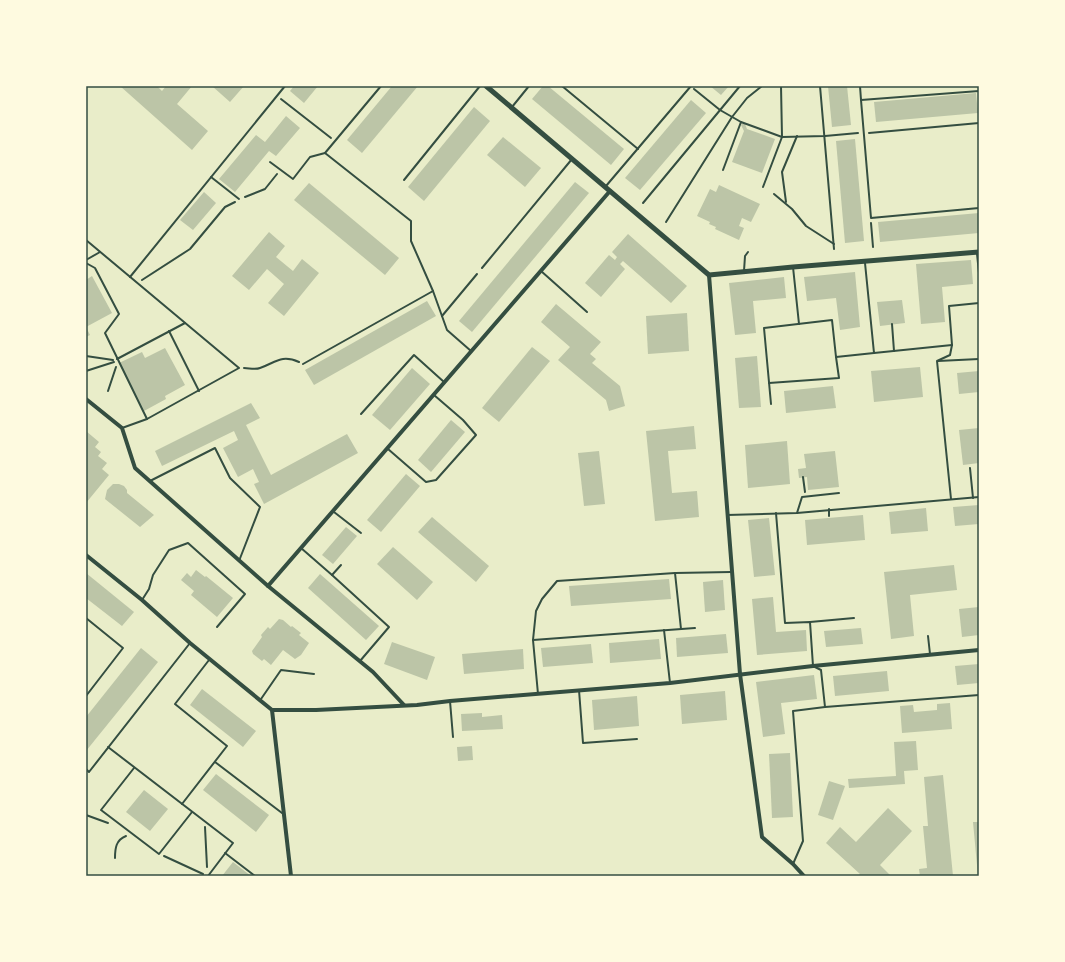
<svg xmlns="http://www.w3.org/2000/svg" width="1065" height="962" viewBox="0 0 1065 962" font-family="'Exo 2',sans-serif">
<rect width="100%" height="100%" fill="#e9edc9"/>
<g fill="#bcc5a7">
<path d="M120,86H157L162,91L166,86H192L177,104L208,131L192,150Z"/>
<path d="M212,86H244L230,102Z"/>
<path d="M294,86H318L304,103L290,91Z"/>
<path d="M392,86H418L362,153L347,140Z"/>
<path d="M543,86H548L624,149L611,165L532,99Z"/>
<path d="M710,86H729L721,95Z"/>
<path d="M828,86H847L851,125L832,127Z"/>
<path d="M976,93L978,113L876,122L874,102Z"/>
<path d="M691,100L706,113L640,190L625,178Z"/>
<path d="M474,107L490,121L424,201L408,187Z"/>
<path d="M286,116L300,128L276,156L269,151L235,192L219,179L256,135L265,142Z"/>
<path d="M743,123L745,124L747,129L775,139L762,173L732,162L744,131L741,125Z"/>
<path d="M503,137L541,168L525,187L487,155Z"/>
<path d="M855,139L864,241L845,243L836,141Z"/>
<path d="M575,182L589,193L472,332L459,321Z"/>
<path d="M309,183L399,258L385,275L294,200Z"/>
<path d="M719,185L760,204L751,222L742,218L739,226L744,228L739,240L715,229L716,227L709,224L710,222L697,216L710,189L716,192Z"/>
<path d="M204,192L216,203L193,230L180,220Z"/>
<path d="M979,213V233L880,242L878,222Z"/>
<path d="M269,232L285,246L276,257L293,271L302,259L319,273L284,316L268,303L284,284L267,269L249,290L232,276Z"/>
<path d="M628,234L687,286L671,303L623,261L620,264L625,269L601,297L585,283L609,255L615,260L617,257L612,252Z"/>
<path d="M971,260L973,284L942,287L945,322L921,324L916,264Z"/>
<path d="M855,272L860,327L840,330L836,298L807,301L804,277Z"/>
<path d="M92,276L112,313L86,327L90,335L86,337V280Z"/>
<path d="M784,277L786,298L753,301L756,333L735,335L729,283Z"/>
<path d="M902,300L905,323L880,326L877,302Z"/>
<path d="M427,301L436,316L314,385L305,370Z"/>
<path d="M556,304L601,342L590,354L596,359L592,363L620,386L625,406L609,411L606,400L558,360L570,347L541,322Z"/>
<path d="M687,313L689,351L648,354L646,316Z"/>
<path d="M532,347L550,361L499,422L482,408Z"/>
<path d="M165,348L185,385L165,396L166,399L144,411L119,363L142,352L145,358Z"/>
<path d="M757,356L761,407L739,408L735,358Z"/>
<path d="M920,367L923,397L874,402L871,371Z"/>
<path d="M412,368L430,384L390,430L372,415Z"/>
<path d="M979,371V392L959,394L957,373Z"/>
<path d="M833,386L836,408L786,413L784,391Z"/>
<path d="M251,403L260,418L246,425L271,475L347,434L358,453L264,504L254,484L259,482L253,469L238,477L223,448L238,440L234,431L162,466L155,451Z"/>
<path d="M451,420L465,432L431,472L418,460Z"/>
<path d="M694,426L696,449L668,451L672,493L697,491L699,517L655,521L646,431Z"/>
<path d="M979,428V463L963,465L959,430Z"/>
<path d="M86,431L99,442L95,447L101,452L98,456L107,463L102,469L109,475L86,503Z"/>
<path d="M787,441L790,484L748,488L745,445Z"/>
<path d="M599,451L605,504L584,506L578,453Z"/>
<path d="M835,451L839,487L808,490L807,477L799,478L798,469L806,468L804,454Z"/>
<path d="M406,474L420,486L381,532L367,520Z"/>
<path d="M113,484H119L124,486L127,490V493L154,515L140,527L105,499L107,490Z"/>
<path d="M979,505V524L955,526L953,507Z"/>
<path d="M926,508L928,531L891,534L889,512Z"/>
<path d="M863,515L865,540L807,545L805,520Z"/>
<path d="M432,517L489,566L476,582L418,532Z"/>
<path d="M769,518L775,575L754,577L748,520Z"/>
<path d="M346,527L357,536L333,564L322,555Z"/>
<path d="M393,547L433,582L417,600L377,564Z"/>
<path d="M954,565L957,590L910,595L914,636L891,639L884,572Z"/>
<path d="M196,570L205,577L206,576L233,598L217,617L191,595L194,591L181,580L187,573L191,577Z"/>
<path d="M86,573L134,612L122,626L86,598Z"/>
<path d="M320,574L379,626L366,640L308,588Z"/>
<path d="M669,579L671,599L571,606L569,586Z"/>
<path d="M723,580L725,610L705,612L703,582Z"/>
<path d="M773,597L776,632L806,630L807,651L757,655L752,599Z"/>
<path d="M979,607V635L962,637L959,609Z"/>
<path d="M279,619L283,620L291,627L292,626L301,633L299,635L309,643L301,655L295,659L283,650L271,665L264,659L262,661L253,654L252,651L262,637L261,635L268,627L270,629Z"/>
<path d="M861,628L863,644L826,647L824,631Z"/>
<path d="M726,634L728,653L677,657L676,638Z"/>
<path d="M659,639L661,659L610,663L609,643Z"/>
<path d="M392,642L435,657L427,680L384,664Z"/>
<path d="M591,644L593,663L543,667L541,648Z"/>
<path d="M141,648L158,662L86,751V717Z"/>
<path d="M523,649L524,669L464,674L462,654Z"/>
<path d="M979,664V683L957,685L955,666Z"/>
<path d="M887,671L889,691L835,696L833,676Z"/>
<path d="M814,675L817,699L781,703L785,734L763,737L756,682Z"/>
<path d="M202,689L256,731L243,747L190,705Z"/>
<path d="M725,691L727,720L682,724L680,695Z"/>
<path d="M637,696L639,726L594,730L592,700Z"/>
<path d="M950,703L952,729L902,733L900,706L913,705L914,712L937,710V704Z"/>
<path d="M482,713V717L502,715L503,729L462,731L461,714Z"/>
<path d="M916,741L918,770L904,771L905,784L849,788L848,779L896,776L894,742Z"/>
<path d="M472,746L473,760L458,761L457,747Z"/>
<path d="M790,753L793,817L772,818L769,754Z"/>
<path d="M216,774L269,815L256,832L203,790Z"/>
<path d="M943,775L953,876H920L919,869L927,868L923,826H928L924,777Z"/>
<path d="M829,781L845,786L833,820L818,815Z"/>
<path d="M144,790L168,809L150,831L126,812Z"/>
<path d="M888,808L912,831L880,865L891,876H858L860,874L826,843L840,827L856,842Z"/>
<path d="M973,822H979V876H978Z"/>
<path d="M233,862L251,876H222Z"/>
</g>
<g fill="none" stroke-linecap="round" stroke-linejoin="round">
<g stroke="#344e41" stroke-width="2">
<path d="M820,86L834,249"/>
<path d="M694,89L720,110L741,122"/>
<path d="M281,99L331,138"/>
<path d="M869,133L979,123"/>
<path d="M723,170L741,122L782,137L825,136L858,133"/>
<path d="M763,187L782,137L781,86"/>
<path d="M774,194L792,209L806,226L834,244"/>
<path d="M245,197L265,189L277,174"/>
<path d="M786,202L782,172L797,136"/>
<path d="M643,203L740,86"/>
<path d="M666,222L732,117L747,98L762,86"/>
<path d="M871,223L873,247"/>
<path d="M142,280L190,249L225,207L235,202"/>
<path d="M86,356L113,360"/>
<path d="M244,368C249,368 255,370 260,368C275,363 281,354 299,362"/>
<path d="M86,371L114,362"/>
<path d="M108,391L116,367"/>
<path d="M803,477L805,492"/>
<path d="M86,815L108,823"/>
<path d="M205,827L207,867"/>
<path d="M164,856L203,874"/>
<path d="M115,858C115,848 116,840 126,836"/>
</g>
<g stroke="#344e41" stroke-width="2">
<path d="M381,86L325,153L411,221V241L433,291"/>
<path d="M562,86L638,149"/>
<path d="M860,86L861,100L979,91"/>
<path d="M861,100L871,218L979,208"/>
<path d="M512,107L529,86"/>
<path d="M270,162L293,179L310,157L325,153"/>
<path d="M211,177L239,199"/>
<path d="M404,180L480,86"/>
<path d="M606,186L691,86"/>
<path d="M86,240L239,368L147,419L122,428"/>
<path d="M977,254L979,273"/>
<path d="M86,260L100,252"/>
<path d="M86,263L95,268L119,314L105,333L147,419"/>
<path d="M865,263L874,353L952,345"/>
<path d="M793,267L799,324"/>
<path d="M482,268L572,159"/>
<path d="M541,271L587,312"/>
<path d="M744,271L745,256L748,252"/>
<path d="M130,277L285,86"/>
<path d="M442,316L477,274"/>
<path d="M892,324L894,351"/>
<path d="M169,331L199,391"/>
<path d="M117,359L185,323"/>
<path d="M938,361L979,359"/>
<path d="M303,364L433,291L447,330L471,351"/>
<path d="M769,383L839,378L836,357"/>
<path d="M771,404L764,328L832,320L836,357L874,353"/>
<path d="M361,414L414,355L444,382"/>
<path d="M388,449L426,482L436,480L476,435L463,420L434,395"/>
<path d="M970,468L973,498"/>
<path d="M150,481L215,448L230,478L260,507L239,561"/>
<path d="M951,499L937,361L950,355L952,345L949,306L979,303"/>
<path d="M829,509V516"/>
<path d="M334,512L361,533"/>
<path d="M776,513L785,623L810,622L813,666L821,670L825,707"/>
<path d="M797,513L802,497L839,493"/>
<path d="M727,515L797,513L979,497"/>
<path d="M301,548L332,575L341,565"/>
<path d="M675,573L681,629"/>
<path d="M332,575L389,627L360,661"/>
<path d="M142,600L149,589L153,575L169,550L188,543L245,594L217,627"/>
<path d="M86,618L123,648L86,696"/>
<path d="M810,622L854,618"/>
<path d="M664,630L670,683"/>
<path d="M928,636L930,654"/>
<path d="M533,640L695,628"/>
<path d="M579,690L583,743L637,739"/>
<path d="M538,694L533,640L536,611L542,599L557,581L675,573L731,572"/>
<path d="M261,699L281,670L314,674"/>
<path d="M450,701L453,737"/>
<path d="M108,747L233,843L208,876"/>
<path d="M215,762L282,813"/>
<path d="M134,768L101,810L159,854L192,812"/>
<path d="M86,769L89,772L190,643"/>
<path d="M182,804L227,746L175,704L209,660"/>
<path d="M225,853L255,876"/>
<path d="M793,864L803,841L793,711L825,707L979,695"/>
</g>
<g stroke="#344e41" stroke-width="4">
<path d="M709,275L740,674L762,837L793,864L804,876"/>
<path d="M86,399L122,428L135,468L268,586L373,672L404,705"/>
<path d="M86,555L142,600L190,643L272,710H316L417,705L450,701L670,683L813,666L979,650"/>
<path d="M268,586L610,191"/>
<path d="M272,710L291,876"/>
</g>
<path stroke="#344e41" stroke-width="5" d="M486,86L709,275L793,267L979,252"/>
</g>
<rect width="1065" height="962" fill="none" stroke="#fefae0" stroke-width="174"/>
<rect x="87" y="87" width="891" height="788" fill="none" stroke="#344e41" stroke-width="1.5"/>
</svg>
